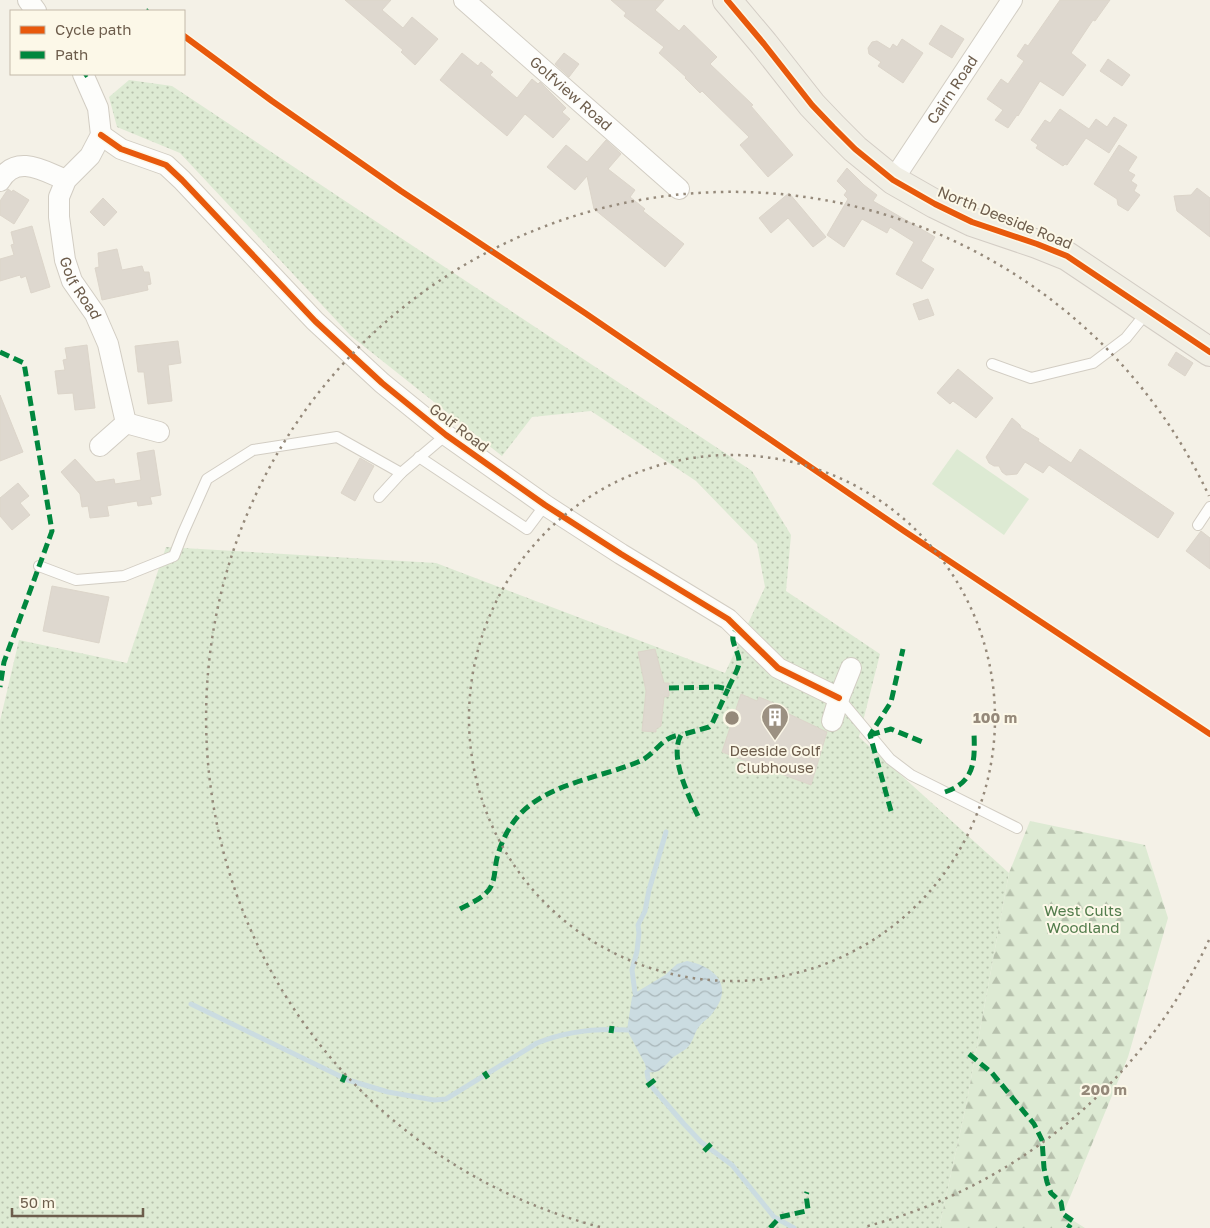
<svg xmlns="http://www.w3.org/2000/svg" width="1210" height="1228" font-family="'Golos Text',sans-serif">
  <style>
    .grass { fill: url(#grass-dots) }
    .forest { fill: url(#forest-firs) }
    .garden { fill: #ddead3 }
    .water { fill: url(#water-waves) }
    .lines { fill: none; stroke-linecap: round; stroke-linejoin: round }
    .stream { stroke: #cbdce1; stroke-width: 5 }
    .building { fill: #ded8cf; stroke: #dcd5ca }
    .service-casing { stroke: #d2cdc3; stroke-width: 12 }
    .minor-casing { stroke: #d2cdc3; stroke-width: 22 }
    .primary-casing { stroke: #d3cdc5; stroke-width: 30 }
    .service { stroke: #fdfdfb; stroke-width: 10 }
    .minor { stroke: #fdfdfb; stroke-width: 20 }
    .primary { stroke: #f0eee4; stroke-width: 28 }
    .quiet { stroke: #00873e; stroke-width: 5; stroke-dasharray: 10 5; stroke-linecap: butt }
    .cycleway-casing { stroke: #fcf8e8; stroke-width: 9 }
    .cycleway { stroke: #e8590c; stroke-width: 6 }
    .ring { fill: none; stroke: #95897a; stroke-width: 2.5; stroke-dasharray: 2.5 5 }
    .labels { text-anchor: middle; stroke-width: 4; stroke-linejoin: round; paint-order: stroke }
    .street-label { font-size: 15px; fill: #6d5d4c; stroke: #fcf8e8 }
    .poi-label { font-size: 15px; fill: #6d5d4c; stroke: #fcf8e8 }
    .park-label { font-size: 15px; fill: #527c4c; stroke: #fcf8e8 }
    .centre { fill: #95897a; stroke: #fcf8e8; stroke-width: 2.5 }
    .ring-label { font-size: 15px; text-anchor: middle; font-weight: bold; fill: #95897a; stroke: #fcf8e8; stroke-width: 4; stroke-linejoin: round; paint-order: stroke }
  </style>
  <defs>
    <pattern id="grass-dots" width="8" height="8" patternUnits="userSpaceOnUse" patternTransform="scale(1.25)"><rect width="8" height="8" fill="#ddead3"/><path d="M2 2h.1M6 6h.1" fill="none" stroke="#b7c1ad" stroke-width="1.8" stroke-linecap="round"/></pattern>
    <pattern id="forest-firs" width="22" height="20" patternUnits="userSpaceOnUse" patternTransform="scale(1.25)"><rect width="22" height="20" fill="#ddead3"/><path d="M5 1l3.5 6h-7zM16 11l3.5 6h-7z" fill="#b7c1ad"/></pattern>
    <pattern id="water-waves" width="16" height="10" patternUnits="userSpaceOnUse" patternTransform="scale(1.25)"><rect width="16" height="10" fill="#cbdce1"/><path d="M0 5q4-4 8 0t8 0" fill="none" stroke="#a9b6b9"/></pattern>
  </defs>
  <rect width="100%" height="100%" fill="#f4f1e7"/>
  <path class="grass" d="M 129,80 L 172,86 L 752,471 L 791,535 L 786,591 L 880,654 L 859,737 L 1009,873 L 966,1106 L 939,1228 L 0,1228 L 0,721 L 19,640 L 127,663 L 166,547 L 436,563 L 725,673 L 765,587 L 757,544 L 696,481 L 591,411 L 532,417 L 502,456 L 351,336 L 180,153 L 117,127 L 109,97 Z"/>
  <path class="forest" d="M 1030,821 L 1145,845 L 1168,918 L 1128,1057 L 1063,1214 L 1085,1228 L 939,1228 L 966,1106 L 1009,873 Z"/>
  <path class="garden" d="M 957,449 L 1029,499 L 1004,535 L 932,484 Z"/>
  <path class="water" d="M 687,961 C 714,966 734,985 714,1011 C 710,1018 703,1021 698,1028 C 694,1034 693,1042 687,1048 C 684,1051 679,1053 675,1056 C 663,1065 663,1074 647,1072 L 645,1064 L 627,1030 L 632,997 L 635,993 L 665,975 L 677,964 Z"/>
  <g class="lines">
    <g class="stream">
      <path d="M 635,993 L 632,970 L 637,951 L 639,933 L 638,925 L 645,911 L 649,890 L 666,832"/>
      <path d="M 191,1004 L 348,1080 L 388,1092 L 434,1100 L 446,1099 L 537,1043 C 567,1031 595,1028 627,1030"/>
      <path d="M 647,1072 L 648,1078 L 653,1088 L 684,1124 L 701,1142 L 732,1165 L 774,1217 L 794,1228"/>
    </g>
  </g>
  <g class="building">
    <path d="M 345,0 L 391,0 L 382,10 L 403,28 L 412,17 L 438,39 L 415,65 L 401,52 L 403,50 Z"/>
    <path d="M 611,0 L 664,0 L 655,10 L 679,31 L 684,25 L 717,57 L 710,64 L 753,105 L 751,106 L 793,155 L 768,177 L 740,145 L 749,137 L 702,91 L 700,93 L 685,78 L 686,77 L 659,53 L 664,47 L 624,16 L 626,13 Z"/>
    <path d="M 1060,0 L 1110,0 L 1095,21 L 1093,20 L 1071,53 L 1086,65 L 1063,96 L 1040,81 L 1018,116 L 1017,115 L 1008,128 L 995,120 L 1003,110 L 987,99 L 1001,79 L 1008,84 L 1024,61 L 1017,56 L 1025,44 L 1028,46 Z"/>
    <path d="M 941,25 L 964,39 L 952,58 L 929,44 Z"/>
    <path d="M 902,39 L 923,53 L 903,83 L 878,66 L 881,62 L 869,54 L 868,48 L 872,42 L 877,41 L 890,49 L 893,44 L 897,47 Z"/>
    <path d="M 462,53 L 478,66 L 481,62 L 493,72 L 490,75 L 517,98 L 532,79 L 538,84 L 540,82 L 566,108 L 562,112 L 570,119 L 553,138 L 525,114 L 507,136 L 440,80 Z"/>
    <path d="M 564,53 L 579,64 L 569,77 L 555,64 Z"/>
    <path d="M 1108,59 L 1130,75 L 1122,86 L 1100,71 Z"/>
    <path d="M 1060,109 L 1089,129 L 1096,119 L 1107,127 L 1114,117 L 1127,125 L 1109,153 L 1086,138 L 1067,165 L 1065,164 L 1063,166 L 1036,148 L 1038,145 L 1031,140 L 1045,120 L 1050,123 Z"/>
    <path d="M 606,140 L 621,154 L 608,169 L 635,190 L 630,197 L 645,209 L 643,211 L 684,244 L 665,267 L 594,209 L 587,176 L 575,190 L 547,167 L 566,145 L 587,162 Z"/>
    <path d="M 1119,145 L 1137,157 L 1128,171 L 1135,175 L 1131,181 L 1137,185 L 1134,191 L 1140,195 L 1128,211 L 1118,205 L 1117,199 L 1094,184 Z"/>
    <path d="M 847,168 L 864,185 L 877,195 L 873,201 L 935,237 L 921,261 L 934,269 L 922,289 L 896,274 L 914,242 L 890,227 L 887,233 L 862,219 L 844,247 L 827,235 L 848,199 L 844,195 L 847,191 L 837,181 Z"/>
    <path d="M 1197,188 L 1210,198 L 1210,237 L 1177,211 L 1174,196 L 1191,195 Z"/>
    <path d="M 8,189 L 12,192 L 13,190 L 29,200 L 14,224 L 0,215 L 0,201 Z"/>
    <path d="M 789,193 L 826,237 L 813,247 L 788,218 L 771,233 L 759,218 Z"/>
    <path d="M 103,198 L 117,212 L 104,226 L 90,212 Z"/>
    <path d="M 32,226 L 50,287 L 31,293 L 26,276 L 21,278 L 20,275 L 0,281 L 0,259 L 14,255 L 11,245 L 14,244 L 11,232 Z"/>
    <path d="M 117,249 L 122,270 L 142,266 L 144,272 L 149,272 L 151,284 L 147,285 L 148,290 L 102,300 L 95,268 L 99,267 L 98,253 Z"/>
    <path d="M 928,299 L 934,315 L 919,320 L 913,304 Z"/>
    <path d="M 178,341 L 181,363 L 168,365 L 172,401 L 148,404 L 144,372 L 138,372 L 135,346 Z"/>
    <path d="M 87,345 L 95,408 L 75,410 L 73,393 L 58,394 L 55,371 L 65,370 L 63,360 L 67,359 L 65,348 Z"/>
    <path d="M 1176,352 L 1193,363 L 1185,376 L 1168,365 Z"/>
    <path d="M 958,369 L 993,398 L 976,418 L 953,401 L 950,404 L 937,393 Z"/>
    <path d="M 0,395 L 23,452 L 0,461 Z"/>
    <path d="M 1012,418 L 1020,425 L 1021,428 L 1039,439 L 1038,441 L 1071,463 L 1080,449 L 1174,513 L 1158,538 L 1049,465 L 1043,473 L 1025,462 L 1017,474 L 1006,475 L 1002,472 L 999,466 L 994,466 L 989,463 L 986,457 Z"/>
    <path d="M 154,450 L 161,495 L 150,497 L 152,504 L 138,506 L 137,501 L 107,506 L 109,516 L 90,518 L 88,506 L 82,507 L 80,494 L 61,472 L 75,459 L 96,482 L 114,479 L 115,484 L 141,480 L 137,453 Z"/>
    <path d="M 360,458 L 374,466 L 355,501 L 341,493 Z"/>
    <path d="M 18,483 L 29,496 L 20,503 L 30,515 L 12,530 L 0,516 L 0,498 Z"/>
    <path d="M 1201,531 L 1210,538 L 1210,569 L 1186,551 Z"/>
    <path d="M 52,586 L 109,597 L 99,643 L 43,631 Z"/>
    <path d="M 655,649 L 664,683 L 669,683 L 669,696 L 664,697 L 661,726 L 656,729 L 656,732 L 642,731 L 646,691 L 638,652 Z"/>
    <path d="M 741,694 L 757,701 L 759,697 L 788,709 L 787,713 L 827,732 L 811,785 L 722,752 Z"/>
  </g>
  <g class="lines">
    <g class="service-casing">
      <g id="service">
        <path d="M 992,364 L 1031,378 L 1093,363 L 1126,338 L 1147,312"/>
        <path d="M 419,457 L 527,529 L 545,505"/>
        <path d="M 379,497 L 401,473 L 446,435"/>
        <path d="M 1198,525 L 1210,507"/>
        <path d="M 39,566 L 76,580 L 124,576 L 174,556 L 183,533 L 207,479 L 253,450 L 337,437 L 401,473"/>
        <path d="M 839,698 L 890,759 L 911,775 L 1017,828"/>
      </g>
    </g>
    <g class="minor-casing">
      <g id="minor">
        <path d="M 28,0 L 36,11"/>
        <path id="s1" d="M 464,0 L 679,189"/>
        <path id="s2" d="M 83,74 L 98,108 L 101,135 L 90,156 L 66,180 L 59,197 L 59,217 L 65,260 L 72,281 L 95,314 L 108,344 L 126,423"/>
        <path d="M 101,135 L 121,149 L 166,165 L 182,180 L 315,321 L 382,383 L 446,435 L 545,505 L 621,554 L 728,619 L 778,668 L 839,698"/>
        <path id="s3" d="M 893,180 L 1012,0"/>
        <path d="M 0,181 C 16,153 44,171 66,180"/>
        <path d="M 100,446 L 126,423 L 159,432"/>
        <path d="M 832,721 L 839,698 L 851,668"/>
      </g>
    </g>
    <g class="primary-casing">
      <path id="primary" d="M 727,0 L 764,44 L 812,105 L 833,127 L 855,149 L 893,180 L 935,204 L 972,222 L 1037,244 L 1067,256 L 1210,352"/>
    </g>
    <use href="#service" class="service"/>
    <use href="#minor" class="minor"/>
    <use href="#primary" class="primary"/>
    <g class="quiet">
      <path d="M 148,11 L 149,10"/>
      <path d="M 84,76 L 87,74"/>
      <path d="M 0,352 L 24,363 L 52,531 L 4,662 L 0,687"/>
      <path d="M 669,688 L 718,687 L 728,689 C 731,681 738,671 739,663 C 740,650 726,639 737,629"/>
      <path d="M 870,735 L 891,729 L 925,743"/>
      <path d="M 945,792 C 975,782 975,761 974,733"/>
      <path d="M 891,811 L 870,735 L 891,702 L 903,649"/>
      <path d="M 698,816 C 688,795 669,756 681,735 L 709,727 L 712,724 L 728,689"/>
      <path d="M 460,909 C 469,904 479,900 486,893 C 496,884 494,870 497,858 C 501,842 509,826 520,814 C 550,783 599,778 638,762 C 656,755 661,736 681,735"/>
      <path d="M 611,1033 L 612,1026"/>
      <path d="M 969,1054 L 992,1073 L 1034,1124 L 1042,1140 L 1044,1168 L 1047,1182 L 1051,1193 L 1061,1202 L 1063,1214 L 1073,1221 L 1068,1228"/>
      <path d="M 484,1072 L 488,1078"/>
      <path d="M 342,1082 L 345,1075"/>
      <path d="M 647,1086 L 656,1079"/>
      <path d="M 704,1151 L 713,1142"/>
      <path d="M 770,1228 L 780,1217 L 806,1211 L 808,1209 L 806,1195 L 807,1192"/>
    </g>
    <g class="cycleway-casing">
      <g id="cycleway">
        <path d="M 727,0 L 764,44 L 812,105 L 833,127 L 855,149 L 893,180 L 935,204 L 972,222 L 1037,244 L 1067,256 L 1210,352"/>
        <path d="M 184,36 L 272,101 L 401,191 L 585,313 L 904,531 L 1210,734"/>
        <path d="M 101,135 L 121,149 L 166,165 L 182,180 L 315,321 L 382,383 L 446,435 L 545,505 L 621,554 L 728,619 L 778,668 L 839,698"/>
      </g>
    </g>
    <use href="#cycleway" class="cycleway"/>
  </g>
  <g class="ring">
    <circle cx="732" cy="718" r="263"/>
    <path d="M1209 940A526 526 0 0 1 864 1227M600 1227A526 526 0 1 1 1209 496"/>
  </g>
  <defs>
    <g id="building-pin" transform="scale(1.4375)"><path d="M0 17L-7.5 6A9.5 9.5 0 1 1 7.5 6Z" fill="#9c9182" stroke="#fcf8e8"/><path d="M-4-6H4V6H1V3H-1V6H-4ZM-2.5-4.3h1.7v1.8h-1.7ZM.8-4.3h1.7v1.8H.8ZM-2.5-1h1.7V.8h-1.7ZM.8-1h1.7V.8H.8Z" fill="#fff"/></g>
  </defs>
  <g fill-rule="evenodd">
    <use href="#building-pin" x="775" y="717"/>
  </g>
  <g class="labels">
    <g class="street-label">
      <text dy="5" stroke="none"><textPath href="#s3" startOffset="108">Cairn Road</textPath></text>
      <text dy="5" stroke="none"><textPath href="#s1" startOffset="142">Golfview Road</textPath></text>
      <text transform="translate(1005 218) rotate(22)" y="5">North Deeside Road</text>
      <text dy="5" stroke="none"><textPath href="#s2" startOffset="236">Golf Road</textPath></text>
      <text transform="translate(459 428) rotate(37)" y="5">Golf Road</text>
    </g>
    <g class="poi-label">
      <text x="775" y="756">Deeside Golf<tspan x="775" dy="17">Clubhouse</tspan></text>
    </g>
    <g class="park-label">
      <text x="1083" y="916">West Cults<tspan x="1083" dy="17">Woodland</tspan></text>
    </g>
  </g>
  <circle cx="732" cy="718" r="8" class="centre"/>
  <g class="ring-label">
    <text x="995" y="723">100 m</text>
    <text x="1104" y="1095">200 m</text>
  </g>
  <rect x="10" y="10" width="175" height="65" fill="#fcf8e8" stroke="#c3baaa"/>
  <rect x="20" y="26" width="25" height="8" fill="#e8590c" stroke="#c3baaa"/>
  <text x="55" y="35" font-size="15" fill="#6d5d4c">Cycle path</text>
  <rect x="20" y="51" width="25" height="8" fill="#00873e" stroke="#c3baaa"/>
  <text x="55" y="60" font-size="15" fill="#6d5d4c">Path</text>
  <path d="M12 1208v8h131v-8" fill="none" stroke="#6d5d4c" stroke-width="2.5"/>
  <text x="20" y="1208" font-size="15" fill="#6d5d4c" stroke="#fcf8e8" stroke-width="4" paint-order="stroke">50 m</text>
</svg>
